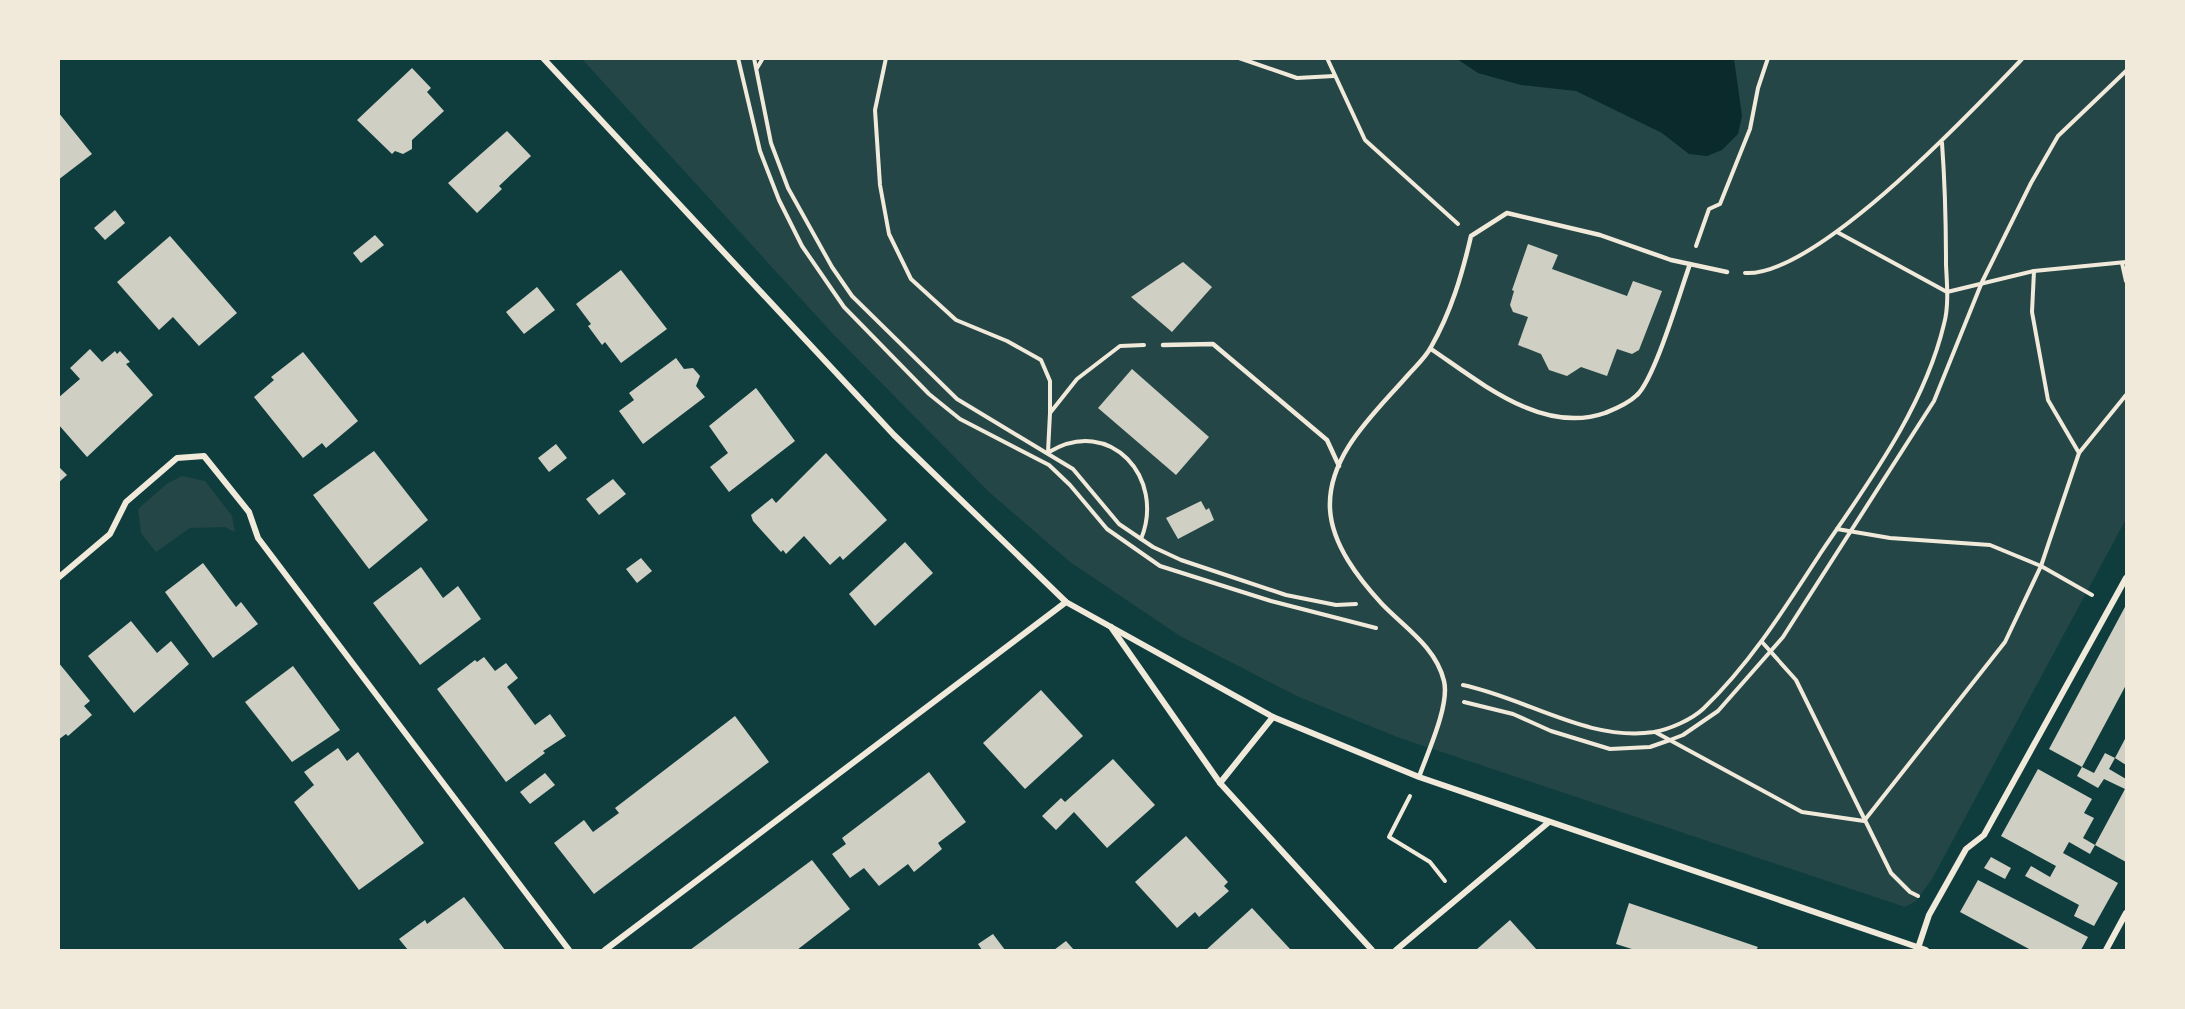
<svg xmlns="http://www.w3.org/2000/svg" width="2185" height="1009" font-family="'PT Sans',sans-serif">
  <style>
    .green { fill: #244646 }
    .water { fill: #0a2a2b }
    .building { fill: #cfcfc3 }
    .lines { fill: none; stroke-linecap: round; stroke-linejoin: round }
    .path { stroke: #f1e9da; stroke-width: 4 }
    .service { stroke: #f1e9da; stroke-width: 4.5 }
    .minor { stroke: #f1e9da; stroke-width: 6 }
  </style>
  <rect width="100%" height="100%" fill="#0f3d3e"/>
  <g class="green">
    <path d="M 582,59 L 2126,59 L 2126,519 L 1932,879 L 1916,901 L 1905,907 L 1397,737 L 1299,697 L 1180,636 L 1070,562 L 989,492 L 834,335 Z"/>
    <path d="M 182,476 L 205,481 L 232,516 L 235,532 L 225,527 L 190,528 L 156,552 L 141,533 L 138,509 L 168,483 Z"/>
  </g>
  <path class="water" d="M 1457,59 L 1734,59 L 1742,116 L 1738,134 L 1722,150 L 1707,156 L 1689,154 L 1662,133 L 1576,91 L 1521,85 L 1478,73 Z"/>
  <g class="building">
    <path d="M 412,68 L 431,88 L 427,92 L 444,111 L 412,140 L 412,149 L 403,154 L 395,151 L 392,154 L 357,120 Z"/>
    <path d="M 58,112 L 92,154 L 58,180 Z"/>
    <path d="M 507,131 L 531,156 L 499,186 L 502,189 L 477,213 L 448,183 Z"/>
    <path d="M 115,210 L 125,223 L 105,240 L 94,228 Z"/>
    <path d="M 375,235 L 384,245 L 361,263 L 353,253 Z"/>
    <path d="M 170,236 L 237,313 L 199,346 L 173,317 L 159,330 L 117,282 Z"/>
    <path d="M 1528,244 L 1558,255 L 1552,269 L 1627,296 L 1633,281 L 1662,291 L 1639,350 L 1632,354 L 1617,349 L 1607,376 L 1581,367 L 1567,376 L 1549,370 L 1541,354 L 1518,345 L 1528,317 L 1513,312 L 1510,305 L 1514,291 L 1512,290 Z"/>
    <path d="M 1183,262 L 1212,287 L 1172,332 L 1131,297 Z"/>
    <path d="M 621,270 L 667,329 L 621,363 L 605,342 L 602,345 L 588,326 L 591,324 L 576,304 Z"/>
    <path d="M 537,287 L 555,310 L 524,334 L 506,312 Z"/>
    <path d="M 90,349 L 102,362 L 115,351 L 117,354 L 120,351 L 130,362 L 126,364 L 153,395 L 87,457 L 58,424 L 58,398 L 80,379 L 70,368 Z"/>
    <path d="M 303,352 L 358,421 L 326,448 L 322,443 L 303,458 L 254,397 L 274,380 L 271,377 Z"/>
    <path d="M 676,358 L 684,369 L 693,368 L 700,376 L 696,386 L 705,397 L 643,444 L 619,411 L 634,400 L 629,393 Z"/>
    <path d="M 1132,369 L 1209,437 L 1176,475 L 1098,408 Z"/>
    <path d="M 756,388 L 795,441 L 729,492 L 710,467 L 728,453 L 709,426 Z"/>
    <path d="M 556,444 L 567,458 L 549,472 L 538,458 Z"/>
    <path d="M 374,451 L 428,520 L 369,569 L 313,495 Z"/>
    <path d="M 826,453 L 887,520 L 843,560 L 840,556 L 830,565 L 804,536 L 786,554 L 783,550 L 781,552 L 753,521 L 751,515 L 772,498 L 776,503 Z"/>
    <path d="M 58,466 L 67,475 L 58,483 Z"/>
    <path d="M 613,479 L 626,494 L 599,515 L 586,499 Z"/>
    <path d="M 1201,501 L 1206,510 L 1209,508 L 1214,520 L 1178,539 L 1166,518 Z"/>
    <path d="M 905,542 L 933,573 L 875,626 L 849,594 Z"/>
    <path d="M 641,558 L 652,571 L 637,583 L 626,569 Z"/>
    <path d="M 203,563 L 236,607 L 241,602 L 258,624 L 213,658 L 165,592 Z"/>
    <path d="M 421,567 L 443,598 L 458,586 L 481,619 L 420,665 L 373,603 Z"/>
    <path d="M 2126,605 L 2126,685 L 2082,767 L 2049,749 Z"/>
    <path d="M 131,621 L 157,653 L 171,641 L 189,664 L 134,713 L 88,656 Z"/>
    <path d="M 484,657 L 495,671 L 506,663 L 518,678 L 507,687 L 535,725 L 550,714 L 566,736 L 543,751 L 545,753 L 506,782 L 437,689 L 475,660 L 477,662 Z"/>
    <path d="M 58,662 L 90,701 L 84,706 L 92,715 L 68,736 L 66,734 L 58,740 Z"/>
    <path d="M 293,666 L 340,730 L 292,762 L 245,702 Z"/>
    <path d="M 1041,690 L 1083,736 L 1025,789 L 983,743 Z"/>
    <path d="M 735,716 L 769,762 L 594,894 L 554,843 L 584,820 L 593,832 L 619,813 L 615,808 Z"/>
    <path d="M 2126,737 L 2126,765 L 2115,758 Z"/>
    <path d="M 338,748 L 347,761 L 358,752 L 424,843 L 359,890 L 294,802 L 314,785 L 304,772 Z"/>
    <path d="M 2105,753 L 2115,758 L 2109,769 L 2126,779 L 2126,862 L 2095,845 L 2125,789 L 2104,779 L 2098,788 L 2077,776 L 2082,767 L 2094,773 Z"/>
    <path d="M 1113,759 L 1155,805 L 1107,848 L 1074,812 L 1056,830 L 1042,816 L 1061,798 L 1065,802 Z"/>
    <path d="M 2038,769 L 2092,799 L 2084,813 L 2094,818 L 2083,838 L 2095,845 L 2090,854 L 2069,842 L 2063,853 L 2118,883 L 2094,926 L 2074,916 L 2079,905 L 2025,876 L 2031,866 L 2050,877 L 2056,866 L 2001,836 Z"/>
    <path d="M 929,772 L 966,822 L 938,843 L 942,849 L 914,872 L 908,864 L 879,886 L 864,868 L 850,878 L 832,854 L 846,844 L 842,838 Z"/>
    <path d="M 545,773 L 555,785 L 530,804 L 520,792 Z"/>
    <path d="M 1186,836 L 1228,882 L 1224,886 L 1229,891 L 1199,917 L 1195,912 L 1177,928 L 1135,882 Z"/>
    <path d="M 1991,857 L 2011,868 L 2005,879 L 1984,868 Z"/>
    <path d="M 812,860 L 850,909 L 797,950 L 690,950 Z"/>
    <path d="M 1978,880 L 2088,937 L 2081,950 L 2031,950 L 1960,912 Z"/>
    <path d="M 464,897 L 505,950 L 408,950 L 399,939 L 425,920 L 427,924 Z"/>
    <path d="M 1629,903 L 1758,947 L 1756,950 L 1635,950 L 1616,944 Z"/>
    <path d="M 1252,908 L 1291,950 L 1206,950 Z"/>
    <path d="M 1510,920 L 1537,950 L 1476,950 Z"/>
    <path d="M 993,934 L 1005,950 L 982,950 L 978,944 Z"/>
    <path d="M 1066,941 L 1074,950 L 1054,950 Z"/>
  </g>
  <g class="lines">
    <g class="path">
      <path d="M 738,58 L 760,151 L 779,200 L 802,246 L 844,307 L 929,394 L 960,419 L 1049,465 L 1070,485 L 1107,529 L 1160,566 L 1271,601 L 1376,628"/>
      <path d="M 754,58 L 771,143 L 788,188 L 832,267 L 852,296 L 957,399 L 1073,469 L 1119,524 L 1153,547 L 1181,560 L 1286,595 L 1336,605 L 1356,604"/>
      <path d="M 886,58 L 875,110 L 880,185 L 889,234 L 911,279 L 956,320 L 1007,341 L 1041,360 L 1050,381 L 1050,413"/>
      <path d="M 1239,58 L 1297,78 L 1334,76"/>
      <path d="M 1327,58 L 1365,140 L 1458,224"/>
      <path d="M 757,68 L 763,58"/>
      <path d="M 1837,232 L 1947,292 L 2034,271 L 2126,262"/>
      <path d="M 1696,246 L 1709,209 L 1720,204 L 1750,129 L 1758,88 L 1768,58"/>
      <path d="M 2122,263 L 2126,281"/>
      <path d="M 1745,273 C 1817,277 1972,111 2023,58"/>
      <path d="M 1048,452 L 1050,413 L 1077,379 L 1120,346 L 1144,345"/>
      <path d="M 1049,452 C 1110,415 1166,478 1141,539"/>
      <path d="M 2079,453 L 2126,395"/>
      <path d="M 1837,529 L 1890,538 L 1990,545 L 2041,566 L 2092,595"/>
      <path d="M 1762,642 L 1796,680 L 1891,873 L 1910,892 L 1918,896"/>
      <path d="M 1463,685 C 1526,698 1588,742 1654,732 C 1670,729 1691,720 1703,709 C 1750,664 1785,608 1820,554 C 1868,483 1924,408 1944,324 C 1949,306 1947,284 1946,265 C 1946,224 1945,184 1942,143"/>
      <path d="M 1464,702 L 1513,714 L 1551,731 L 1610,749 L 1650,747 L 1670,740 L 1683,735 L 1718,711 L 1783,637 L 1934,401 L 1982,282 L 2031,183 L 2058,136 L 2126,71"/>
      <path d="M 1655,732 L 1802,812 L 1864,821 L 2005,642 L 2041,566 L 2079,453 L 2048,400 L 2032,312 L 2034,271"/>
      <path d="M 1410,796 L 1389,837 L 1430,862 L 1445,881"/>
    </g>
    <g class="service">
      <path d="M 1163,345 L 1213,344 L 1327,440 L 1339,466"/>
      <path d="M 1431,349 C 1480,382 1542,435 1605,413 C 1615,409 1628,404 1637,395 C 1655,378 1680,292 1690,264"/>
      <path d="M 1419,777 C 1427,754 1450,705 1444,681 C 1436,647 1404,627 1382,604 C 1359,579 1332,545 1330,509 C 1327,455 1376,412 1408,375 C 1416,366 1426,357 1431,347 C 1451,312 1462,275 1471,236 L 1507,213 L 1600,235 L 1671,260 L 1727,272"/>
    </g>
    <g class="minor">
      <path d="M 543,58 L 894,435 L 1066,602 L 1273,717 L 1419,777 L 1926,950"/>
      <path d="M 58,578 L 110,534 L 126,502 L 177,458 L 204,456 L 249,512 L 258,538 L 569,950"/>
      <path d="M 1111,627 L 1220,783 L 1372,950"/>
      <path d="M 1220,783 L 1273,717"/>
      <path d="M 1918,948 L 1929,915 L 1966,849 L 1984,835 L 2126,578"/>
      <path d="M 605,950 L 1066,602"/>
      <path d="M 1396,950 L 1549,822"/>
      <path d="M 2106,950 L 2126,913"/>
    </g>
  </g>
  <rect width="2185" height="1009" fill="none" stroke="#f1e9da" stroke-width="120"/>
</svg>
